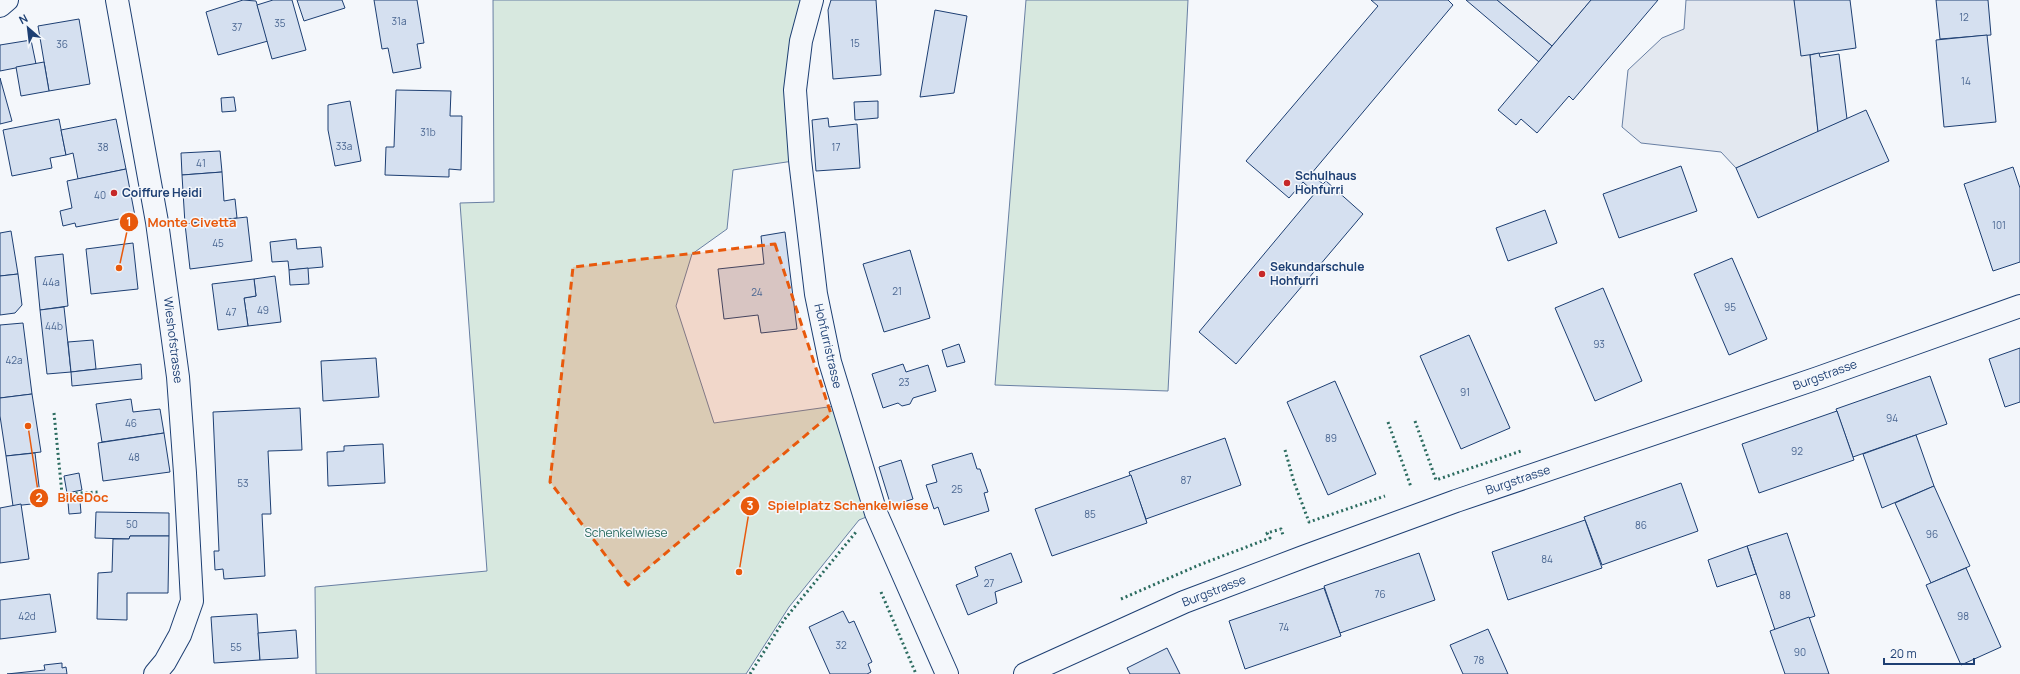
<svg xmlns="http://www.w3.org/2000/svg" width="2020" height="674" font-family="Manrope,sans-serif">
  <style>
    .green { fill: #d7e8df; stroke: #687fa3 }
    .parking { fill: #e3e8f0; stroke: #687fa3 }
    .building { fill: #d5e0f0; stroke: #1d3f73 }
    .lines { fill: none; stroke-linecap: round; stroke-linejoin: round }
    .minor-casing { stroke: #1d3f73; stroke-width: 24 }
    .minor { stroke: #f4f7fb; stroke-width: 22 }
    .hedge { stroke: #2c6c60; stroke-width: 3; stroke-dasharray: 2 3; stroke-linecap: butt }
    .marked { fill: #e8590c; fill-opacity: 0.2; stroke: #e8590c; stroke-width: 3; stroke-dasharray: 8 5; stroke-linejoin: round }
    .poi-dot { fill: #c62828; stroke: #f4f7fb; stroke-width: 1.5 }
    .labels { text-anchor: middle; stroke-width: 3; stroke-linejoin: round; paint-order: stroke }
    .number-label { font-size: 10px; fill: #4b6792 }
    .poi-label { font-size: 12px; font-weight: bold; fill: #1d3f73; stroke: #f4f7fb; text-anchor: start }
    .street-label { font-size: 12px; fill: #1d3f73; stroke: #f4f7fb }
    .park-label { font-size: 12px; fill: #2c6c60; stroke: #f4f7fb }
    .leader { fill: none; stroke: #e8590c; stroke-width: 1.5 }
    .callout-dot { fill: #e8590c; stroke: #f4f7fb; stroke-width: 1.5 }
    .mark-label { font-size: 12px; text-anchor: middle; font-weight: bold; fill: #fff }
    .callout-label { font-size: 13px; text-anchor: middle; font-weight: bold; fill: #e8590c; stroke: #f4f7fb; stroke-width: 3; stroke-linejoin: round; paint-order: stroke }
  </style>
  <rect width="100%" height="100%" fill="#f4f7fb"/>
  <g class="green">
    <path d="M 493,0 L 812,0 L 800,160 L 733,170 L 727,229 L 692,254 L 676,306 L 714,423 L 842,405 L 876,513 L 859,520 L 789,607 L 746,674 L 316,674 L 315,587 L 487,571 L 460,203 L 494,202 Z"/>
    <path d="M 1026,0 L 1188,0 L 1168,391 L 995,385 Z"/>
  </g>
  <g class="parking">
    <path d="M 1497,0 L 1591,0 L 1552,46 Z"/>
    <path d="M 1686,0 L 1794,0 L 1810,55 L 1818,132 L 1736,168 L 1721,152 L 1641,143 L 1622,127 L 1628,70 L 1662,38 L 1684,29 Z"/>
  </g>
  <g class="building">
    <path d="M 243,0 L 256,1 L 268,41 L 218,55 L 206,12 Z"/>
    <path d="M 273,0 L 292,0 L 306,50 L 272,59 L 257,5 Z"/>
    <path d="M 297,0 L 342,0 L 345,8 L 304,21 Z"/>
    <path d="M 374,0 L 417,0 L 424,43 L 417,44 L 421,68 L 393,73 L 388,48 L 382,49 Z"/>
    <path d="M 831,0 L 876,0 L 881,75 L 833,79 L 828,10 Z"/>
    <path d="M 1371,0 L 1448,0 L 1453,5 L 1311,174 L 1323,184 L 1326,181 L 1363,214 L 1236,364 L 1199,332 L 1315,193 L 1303,182 L 1289,198 L 1246,161 L 1378,6 Z"/>
    <path d="M 1466,0 L 1497,0 L 1552,46 L 1539,62 Z"/>
    <path d="M 1591,0 L 1658,0 L 1573,100 L 1569,96 L 1537,133 L 1521,119 L 1516,125 L 1498,110 Z"/>
    <path d="M 1794,0 L 1850,0 L 1856,48 L 1801,56 Z"/>
    <path d="M 1936,0 L 1988,0 L 1991,35 L 1940,39 Z"/>
    <path d="M 935,10 L 967,16 L 954,93 L 920,97 Z"/>
    <path d="M 79,19 L 90,84 L 49,91 L 38,26 Z"/>
    <path d="M 1987,35 L 1996,122 L 1944,127 L 1936,40 Z"/>
    <path d="M 31,40 L 36,64 L 0,71 L 0,45 Z"/>
    <path d="M 1819,53 L 1820,57 L 1839,54 L 1847,119 L 1818,132 L 1810,55 Z"/>
    <path d="M 44,62 L 49,91 L 21,96 L 16,67 Z"/>
    <path d="M 0,78 L 12,121 L 0,124 Z"/>
    <path d="M 396,90 L 451,91 L 450,116 L 462,116 L 461,170 L 449,169 L 449,177 L 385,175 L 386,147 L 394,147 Z"/>
    <path d="M 234,97 L 236,111 L 222,112 L 221,98 Z"/>
    <path d="M 350,101 L 361,161 L 335,166 L 328,130 L 328,105 Z"/>
    <path d="M 878,101 L 878,118 L 855,120 L 854,102 Z"/>
    <path d="M 1866,110 L 1889,161 L 1758,218 L 1736,168 Z"/>
    <path d="M 828,118 L 829,127 L 857,124 L 860,168 L 816,171 L 812,120 Z"/>
    <path d="M 59,119 L 66,155 L 50,158 L 52,168 L 12,176 L 3,130 Z"/>
    <path d="M 116,119 L 126,169 L 78,179 L 73,153 L 66,155 L 61,130 Z"/>
    <path d="M 220,151 L 222,172 L 182,175 L 181,153 Z"/>
    <path d="M 1681,166 L 1697,211 L 1619,238 L 1603,194 Z"/>
    <path d="M 2013,167 L 2020,188 L 2020,262 L 1993,271 L 1964,184 Z"/>
    <path d="M 126,169 L 135,216 L 76,227 L 75,223 L 63,226 L 60,211 L 72,208 L 67,181 Z"/>
    <path d="M 222,172 L 224,201 L 235,199 L 237,218 L 185,224 L 182,175 Z"/>
    <path d="M 1545,210 L 1557,243 L 1508,261 L 1496,228 Z"/>
    <path d="M 247,217 L 252,261 L 190,269 L 185,224 Z"/>
    <path d="M 11,231 L 18,274 L 0,276 L 0,233 Z"/>
    <path d="M 785,232 L 797,329 L 761,333 L 758,315 L 724,319 L 718,269 L 764,264 L 761,236 Z"/>
    <path d="M 296,239 L 297,249 L 321,247 L 323,267 L 289,270 L 288,261 L 272,262 L 270,242 Z"/>
    <path d="M 133,243 L 138,289 L 91,294 L 86,249 Z"/>
    <path d="M 910,250 L 930,318 L 884,332 L 863,264 Z"/>
    <path d="M 63,254 L 68,306 L 40,310 L 35,257 Z"/>
    <path d="M 1732,258 L 1767,339 L 1729,355 L 1694,274 Z"/>
    <path d="M 308,268 L 309,284 L 290,285 L 289,270 Z"/>
    <path d="M 18,274 L 22,305 L 15,313 L 0,315 L 0,276 Z"/>
    <path d="M 275,276 L 281,322 L 248,326 L 244,298 L 256,296 L 254,279 Z"/>
    <path d="M 254,279 L 256,296 L 244,298 L 248,326 L 218,330 L 212,284 Z"/>
    <path d="M 1603,288 L 1642,381 L 1595,401 L 1555,308 Z"/>
    <path d="M 64,307 L 71,372 L 47,374 L 40,310 Z"/>
    <path d="M 23,323 L 32,394 L 0,398 L 0,325 Z"/>
    <path d="M 1469,335 L 1510,428 L 1461,449 L 1420,356 Z"/>
    <path d="M 93,340 L 96,369 L 71,372 L 68,342 Z"/>
    <path d="M 959,344 L 965,362 L 947,367 L 942,350 Z"/>
    <path d="M 2020,348 L 2020,402 L 2005,407 L 1989,359 Z"/>
    <path d="M 376,358 L 379,397 L 323,401 L 321,361 Z"/>
    <path d="M 141,364 L 142,379 L 72,386 L 71,372 Z"/>
    <path d="M 903,364 L 906,372 L 928,365 L 936,391 L 913,398 L 910,404 L 902,406 L 898,403 L 883,408 L 872,374 Z"/>
    <path d="M 1930,376 L 1947,424 L 1853,457 L 1836,409 Z"/>
    <path d="M 1335,381 L 1376,474 L 1328,495 L 1287,402 Z"/>
    <path d="M 32,394 L 41,452 L 6,456 L 0,416 L 0,398 Z"/>
    <path d="M 131,399 L 133,412 L 160,409 L 164,433 L 102,442 L 96,404 Z"/>
    <path d="M 300,408 L 302,450 L 268,451 L 271,514 L 262,514 L 265,576 L 224,579 L 223,569 L 215,570 L 214,551 L 219,551 L 213,412 Z"/>
    <path d="M 1837,411 L 1854,460 L 1759,493 L 1742,444 Z"/>
    <path d="M 164,433 L 170,472 L 103,481 L 98,443 Z"/>
    <path d="M 1916,435 L 1934,486 L 1882,508 L 1863,454 Z"/>
    <path d="M 1225,438 L 1241,485 L 1146,519 L 1129,472 Z"/>
    <path d="M 383,444 L 385,483 L 328,486 L 327,452 L 344,451 L 344,446 Z"/>
    <path d="M 35,453 L 41,503 L 13,506 L 6,456 Z"/>
    <path d="M 972,453 L 977,469 L 980,469 L 988,492 L 984,493 L 989,511 L 944,525 L 938,507 L 934,509 L 926,485 L 937,482 L 932,465 Z"/>
    <path d="M 901,460 L 913,499 L 891,506 L 879,467 Z"/>
    <path d="M 79,473 L 82,490 L 67,493 L 64,476 Z"/>
    <path d="M 1131,475 L 1147,523 L 1052,556 L 1035,509 Z"/>
    <path d="M 1681,483 L 1698,531 L 1602,565 L 1584,517 Z"/>
    <path d="M 1934,486 L 1970,566 L 1931,583 L 1895,503 Z"/>
    <path d="M 80,501 L 81,513 L 69,514 L 68,502 Z"/>
    <path d="M 21,504 L 29,559 L 0,563 L 0,508 Z"/>
    <path d="M 96,512 L 169,513 L 169,536 L 130,536 L 129,539 L 95,538 Z"/>
    <path d="M 1585,520 L 1602,568 L 1508,600 L 1492,552 Z"/>
    <path d="M 1787,533 L 1815,616 L 1775,630 L 1747,546 Z"/>
    <path d="M 130,536 L 169,536 L 168,593 L 127,593 L 127,620 L 97,619 L 98,573 L 112,572 L 113,539 L 129,539 Z"/>
    <path d="M 1747,546 L 1756,574 L 1717,587 L 1708,560 Z"/>
    <path d="M 1011,553 L 1022,582 L 995,592 L 997,603 L 968,615 L 956,585 L 978,576 L 975,567 Z"/>
    <path d="M 1419,553 L 1435,600 L 1340,633 L 1324,586 Z"/>
    <path d="M 1966,568 L 2001,647 L 1961,665 L 1926,585 Z"/>
    <path d="M 1324,588 L 1341,636 L 1245,669 L 1229,621 Z"/>
    <path d="M 50,594 L 56,632 L 0,639 L 0,600 Z"/>
    <path d="M 843,611 L 849,623 L 854,621 L 872,662 L 868,664 L 871,672 L 867,674 L 830,674 L 809,627 Z"/>
    <path d="M 257,614 L 260,660 L 214,663 L 211,617 Z"/>
    <path d="M 1809,617 L 1829,674 L 1785,674 L 1770,631 Z"/>
    <path d="M 1488,629 L 1508,674 L 1463,674 L 1450,645 Z"/>
    <path d="M 296,630 L 298,658 L 260,660 L 258,633 Z"/>
    <path d="M 1167,648 L 1180,674 L 1130,674 L 1127,668 Z"/>
    <path d="M 62,663 L 62,668 L 66,667 L 67,674 L 7,674 L 45,670 L 44,665 Z"/>
  </g>
  <g class="lines">
    <g class="minor-casing">
      <g id="minor">
        <path d="M 117,0 L 157,222 L 178,377 L 185,473 L 192,601 L 180,635 L 165,662 L 155,674"/>
        <path d="M 812,0 L 801,41 L 795,90 L 800,160 L 816,294 L 830,362 L 876,513 L 947,674"/>
        <path d="M 0,6 L 7,0"/>
        <path d="M 1025,674 L 1184,602 L 1303,557 L 1456,501 L 1818,378 L 2020,306"/>
      </g>
    </g>
    <use href="#minor" class="minor"/>
    <g class="hedge">
      <path d="M 54,413 L 62,494 L 98,492"/>
      <path d="M 1415,421 L 1436,480 L 1521,451"/>
      <path d="M 1388,422 L 1411,487"/>
      <path d="M 1285,450 L 1294,482 L 1309,522 L 1385,496"/>
      <path d="M 881,592 L 916,674"/>
      <path d="M 1121,599 L 1199,565 L 1270,538 L 1267,533 L 1281,529 L 1283,535"/>
      <path d="M 750,674 L 784,620 L 856,532"/>
    </g>
  </g>
  <path class="marked" d="M 775,244 L 831,414 L 628,585 L 550,482 L 573,267 Z"/>
  <g class="poi-dot">
    <circle cx="1287" cy="183" r="4"/>
    <circle cx="114" cy="193" r="4"/>
    <circle cx="1262" cy="274" r="4"/>
  </g>
  <g class="labels">
    <g class="number-label">
      <text x="1964" y="21">12</text>
      <text x="399" y="25">31a</text>
      <text x="280" y="27">35</text>
      <text x="237" y="31">37</text>
      <text x="855" y="47">15</text>
      <text x="62" y="48">36</text>
      <text x="1966" y="85">14</text>
      <text x="428" y="136">31b</text>
      <text x="344" y="150">33a</text>
      <text x="103" y="151">38</text>
      <text x="836" y="151">17</text>
      <text x="201" y="167">41</text>
      <text x="100" y="199">40</text>
      <text x="1999" y="229">101</text>
      <text x="218" y="247">45</text>
      <text x="51" y="286">44a</text>
      <text x="897" y="295">21</text>
      <text x="757" y="296">24</text>
      <text x="1730" y="311">95</text>
      <text x="263" y="314">49</text>
      <text x="231" y="316">47</text>
      <text x="54" y="330">44b</text>
      <text x="1599" y="348">93</text>
      <text x="14" y="364">42a</text>
      <text x="904" y="386">23</text>
      <text x="1465" y="396">91</text>
      <text x="1892" y="422">94</text>
      <text x="131" y="427">46</text>
      <text x="1331" y="442">89</text>
      <text x="1797" y="455">92</text>
      <text x="134" y="461">48</text>
      <text x="1186" y="484">87</text>
      <text x="243" y="487">53</text>
      <text x="957" y="493">25</text>
      <text x="1090" y="518">85</text>
      <text x="132" y="528">50</text>
      <text x="1641" y="529">86</text>
      <text x="1932" y="538">96</text>
      <text x="1547" y="563">84</text>
      <text x="989" y="587">27</text>
      <text x="1380" y="598">76</text>
      <text x="1785" y="599">88</text>
      <text x="27" y="620">42d</text>
      <text x="1963" y="620">98</text>
      <text x="1284" y="631">74</text>
      <text x="841" y="649">32</text>
      <text x="236" y="651">55</text>
      <text x="1800" y="656">90</text>
      <text x="1479" y="664">78</text>
    </g>
    <g class="poi-label">
      <text x="1295" y="180">Schulhaus<tspan x="1295" dy="14">Hohfurri</tspan></text>
      <text x="122" y="197">Coiffure Heidi</text>
      <text x="1270" y="271">Sekundarschule<tspan x="1270" dy="14">Hohfurri</tspan></text>
    </g>
    <g class="street-label">
      <text transform="translate(173 340) rotate(83)" y="4">Wieshofstrasse</text>
      <text transform="translate(828 346) rotate(77)" y="4">Hohfurristrasse</text>
      <text transform="translate(1825 375) rotate(-20)" y="4">Burgstrasse</text>
      <text transform="translate(1518 480) rotate(-19)" y="4">Burgstrasse</text>
      <text transform="translate(1214 591) rotate(-21)" y="4">Burgstrasse</text>
    </g>
    <g class="park-label">
      <text x="626" y="537">Schenkelwiese</text>
    </g>
  </g>
  <path class="leader" d="M119 268L129 222M28 426L39 498M739 572L750 506"/>
  <g class="callout-dot">
    <circle cx="119" cy="268" r="4"/>
    <circle cx="28" cy="426" r="4"/>
    <circle cx="739" cy="572" r="4"/>
    <circle cx="129" cy="222" r="10"/>
    <circle cx="39" cy="498" r="10"/>
    <circle cx="750" cy="506" r="10"/>
  </g>
  <g class="mark-label">
    <text x="129" y="226">1</text>
    <text x="39" y="502">2</text>
    <text x="750" y="510">3</text>
  </g>
  <g class="callout-label">
    <text x="192" y="227">Monte Civetta</text>
    <text x="83" y="502">BikeDoc</text>
    <text x="848" y="510">Spielplatz Schenkelwiese</text>
  </g>
  <g transform="translate(28 28) rotate(332)" stroke="#f4f7fb" stroke-width="3" paint-order="stroke">
  <path d="M0-3L7 15L0 10L-7 15Z" fill="#1d3f73"/>
  <text y="-6" font-size="11" font-weight="bold" text-anchor="middle" fill="#1d3f73">N</text>
  </g>
  <path d="M1884 658v6h90v-6" fill="none" stroke="#1d3f73" stroke-width="2"/>
  <text x="1890" y="658" font-size="12" fill="#1d3f73" stroke="#f4f7fb" stroke-width="3" paint-order="stroke">20 m</text>
</svg>
